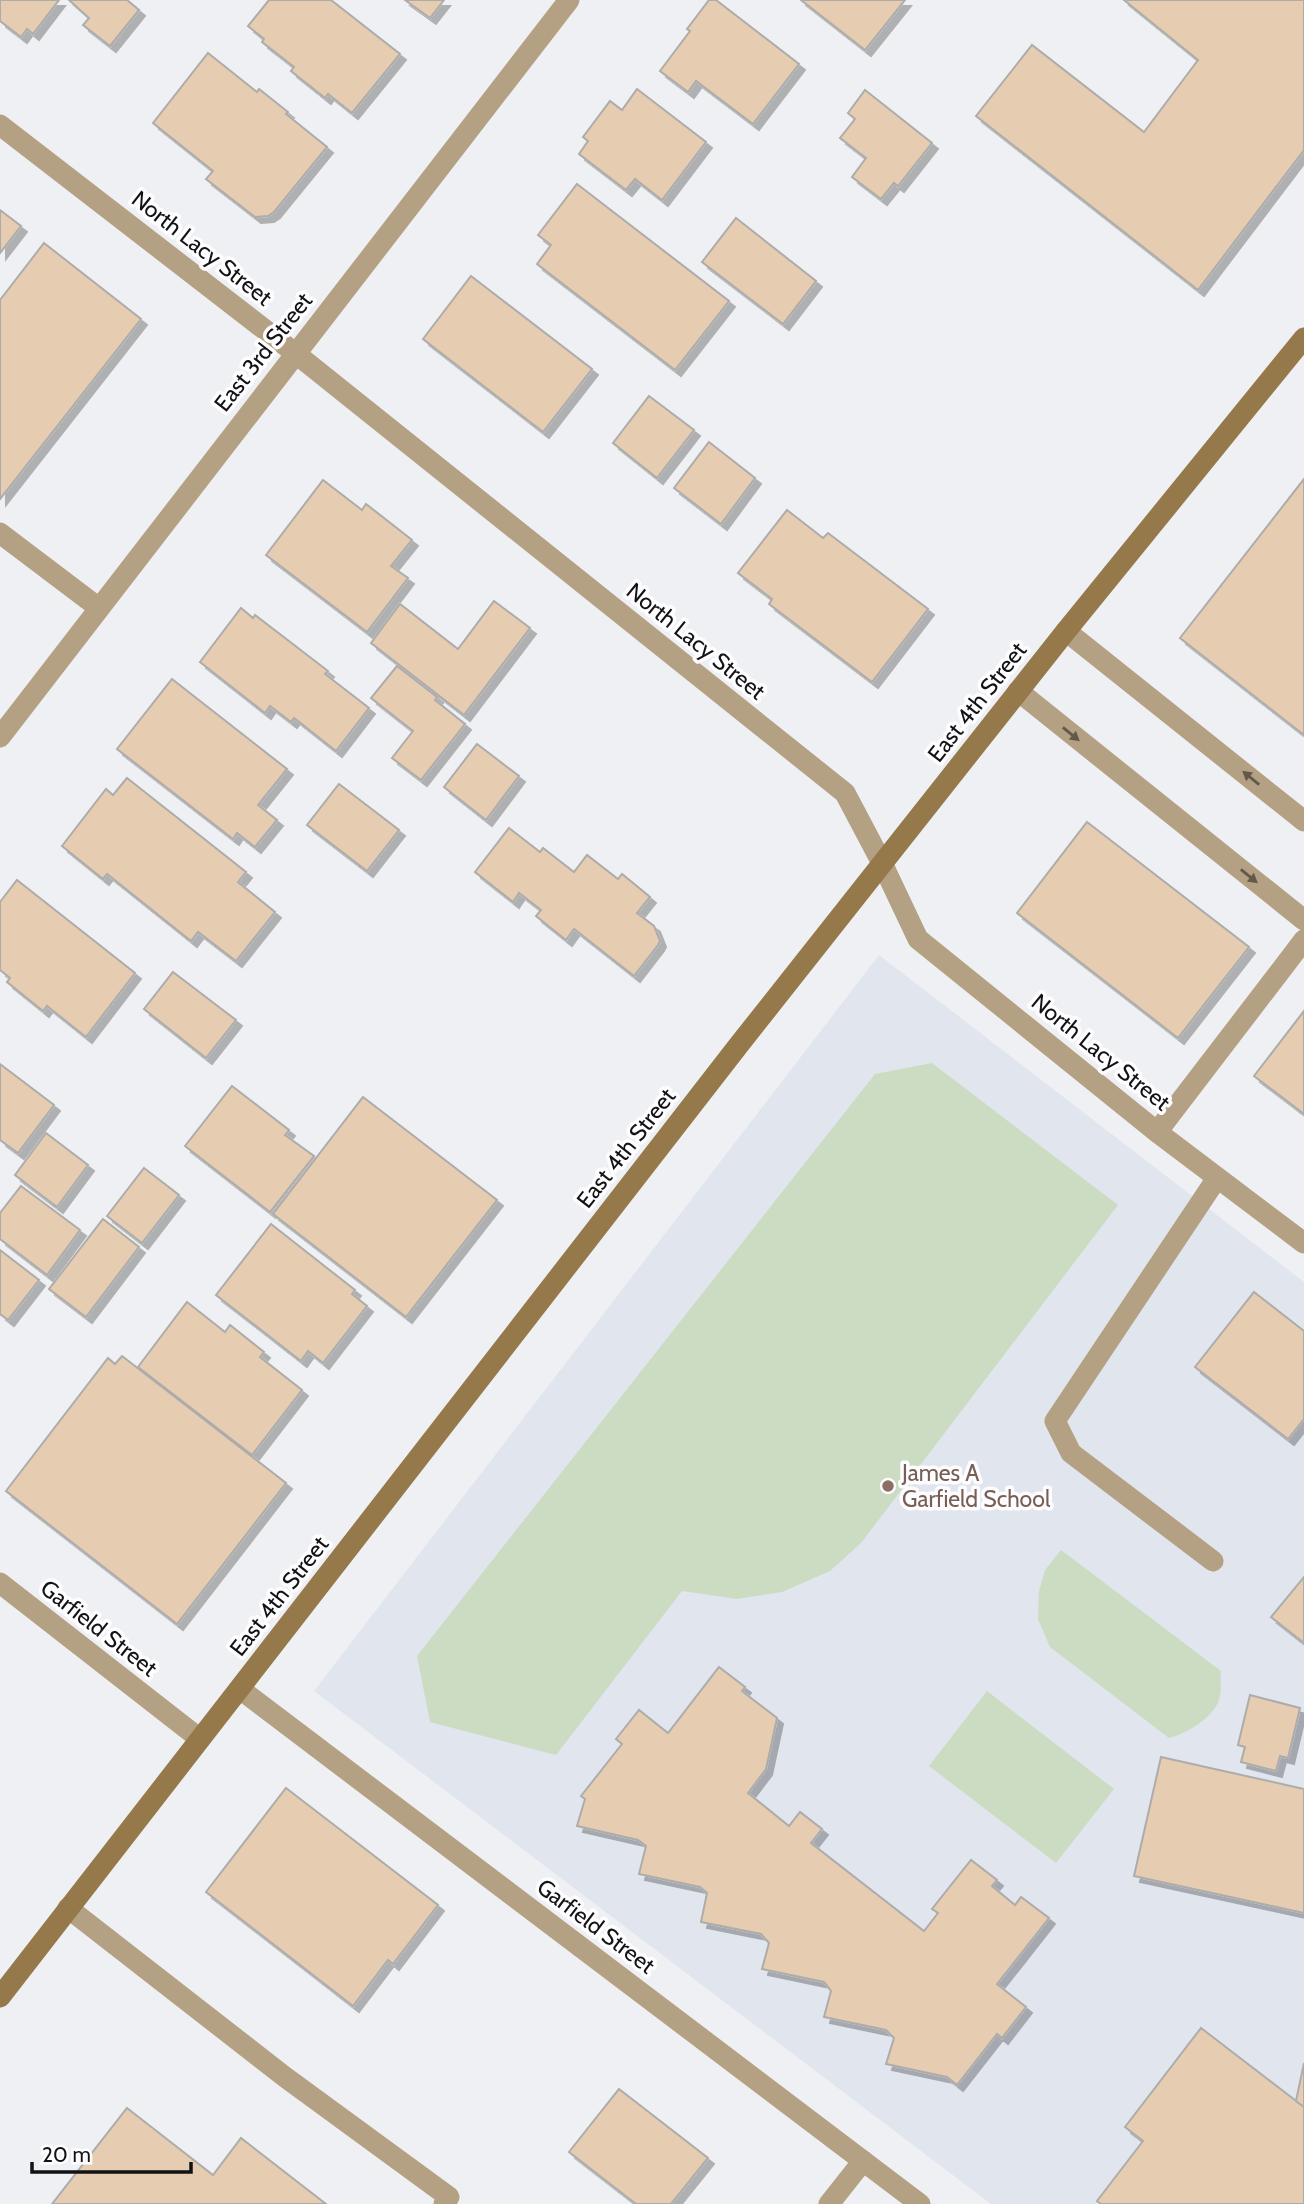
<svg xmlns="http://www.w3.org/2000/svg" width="1304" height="2204" font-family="Cabin,sans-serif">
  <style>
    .built { fill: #e1e5ee }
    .green { fill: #cbdcc3 }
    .building { fill: #e6cdb1; stroke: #aeacaa; stroke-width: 2; filter: url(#shadow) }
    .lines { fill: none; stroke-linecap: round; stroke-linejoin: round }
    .service { stroke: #b4a082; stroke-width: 21 }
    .minor { stroke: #b4a082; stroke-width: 21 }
    .tertiary { stroke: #b4a082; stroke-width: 21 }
    .secondary { stroke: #95794a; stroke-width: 21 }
    .oneway { fill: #63594a }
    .education-dot { fill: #8d6e63; stroke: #fdfdff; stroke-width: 2.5 }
    .labels { text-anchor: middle; stroke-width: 7; stroke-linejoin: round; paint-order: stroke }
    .street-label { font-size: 23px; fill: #121213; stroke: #fdfdff }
    .education-label { font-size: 23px; fill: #785e54; stroke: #fdfdff; text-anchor: start }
  </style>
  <defs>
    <filter id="shadow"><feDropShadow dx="6" dy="6" stdDeviation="0" flood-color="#0004"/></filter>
  </defs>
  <rect width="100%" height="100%" fill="#eff0f3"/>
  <path class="built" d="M 879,955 L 1304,1282 L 1304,2204 L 991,2204 L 314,1691 Z"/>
  <g class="green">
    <path d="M 932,1063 L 1118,1205 L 861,1543 L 830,1571 L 782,1592 L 737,1599 L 682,1591 L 556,1755 L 430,1722 L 417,1656 L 875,1074 Z"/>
    <path d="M 1061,1550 L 1221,1671 C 1220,1679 1222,1692 1219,1700 C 1212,1719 1187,1733 1169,1738 L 1050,1647 L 1038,1619 L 1039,1591 L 1045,1570 Z"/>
    <path d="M 987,1691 L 1114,1789 L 1056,1863 L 929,1766 Z"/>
  </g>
  <g class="building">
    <path d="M 0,0 L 59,0 L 33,34 L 27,29 L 21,37 L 0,21 Z"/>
    <path d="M 69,0 L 127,0 L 139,10 L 110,46 L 83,25 L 89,18 Z"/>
    <path d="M 269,0 L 331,0 L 400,54 L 352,113 L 328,94 L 325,98 L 291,71 L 294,67 L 262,42 L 264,39 L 248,26 Z"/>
    <path d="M 405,0 L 444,0 L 430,18 Z"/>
    <path d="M 709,0 L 716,0 L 799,64 L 753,124 L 696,81 L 688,92 L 660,71 L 690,31 L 687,29 Z"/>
    <path d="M 801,0 L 905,0 L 865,50 Z"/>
    <path d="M 1124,0 L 1304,0 L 1304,150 L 1198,290 L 976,116 L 1032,45 L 1144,132 L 1198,60 Z"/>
    <path d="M 208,53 L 257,92 L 259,89 L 288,112 L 286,114 L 327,147 L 274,212 L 268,216 L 255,217 L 206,179 L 213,171 L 153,123 Z"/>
    <path d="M 637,89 L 706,142 L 662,200 L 635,179 L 626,190 L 579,154 L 588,141 L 583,137 L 610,101 L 622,110 Z"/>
    <path d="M 865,90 L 932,143 L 898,186 L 894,183 L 881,199 L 852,177 L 866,158 L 840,138 L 855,119 L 848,113 Z"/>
    <path d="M 577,184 L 729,301 L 675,370 L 537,264 L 551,245 L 538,235 Z"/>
    <path d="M 0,210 L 21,226 L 0,253 Z"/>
    <path d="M 736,218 L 816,281 L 783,324 L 702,262 Z"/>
    <path d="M 44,243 L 141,319 L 0,499 L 0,300 Z"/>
    <path d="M 471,276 L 592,369 L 543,432 L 423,339 Z"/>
    <path d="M 649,396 L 694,430 L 657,478 L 613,443 Z"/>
    <path d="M 709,442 L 755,478 L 721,524 L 674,488 Z"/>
    <path d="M 1304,479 L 1304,735 L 1180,638 Z"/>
    <path d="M 323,480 L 362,510 L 366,504 L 412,540 L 391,566 L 408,578 L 367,632 L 266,555 Z"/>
    <path d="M 787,510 L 823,538 L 828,533 L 928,609 L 872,682 L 769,604 L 772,599 L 738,573 Z"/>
    <path d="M 494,601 L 530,628 L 464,715 L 371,643 L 400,604 L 458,649 Z"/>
    <path d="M 241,608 L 253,618 L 255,615 L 328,671 L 325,674 L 369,708 L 336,751 L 294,718 L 291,722 L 270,706 L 265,713 L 200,662 Z"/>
    <path d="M 397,666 L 437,697 L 435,700 L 465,724 L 421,780 L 392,758 L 413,731 L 371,698 Z"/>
    <path d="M 172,679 L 287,769 L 258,805 L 277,820 L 255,847 L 237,833 L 233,839 L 117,749 Z"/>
    <path d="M 477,744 L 519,776 L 486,820 L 444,787 Z"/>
    <path d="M 127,778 L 246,872 L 238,882 L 275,912 L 236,961 L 198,932 L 191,941 L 107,874 L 103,879 L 62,846 L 106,789 L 113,795 Z"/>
    <path d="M 339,784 L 399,830 L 367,871 L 307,825 Z"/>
    <path d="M 1087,822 L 1249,947 L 1178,1038 L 1017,913 Z"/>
    <path d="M 509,828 L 540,852 L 543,848 L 574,872 L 587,855 L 618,879 L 622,874 L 650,897 L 637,913 L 654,926 L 660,941 L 658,945 L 634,976 L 574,929 L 566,940 L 536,916 L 541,910 L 519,893 L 513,902 L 475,872 Z"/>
    <path d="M 17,880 L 135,973 L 86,1037 L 47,1006 L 43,1011 L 7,982 L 10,978 L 0,970 L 0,902 Z"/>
    <path d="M 173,972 L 236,1020 L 206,1058 L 144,1009 Z"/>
    <path d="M 1304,1011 L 1304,1114 L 1254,1076 Z"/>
    <path d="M 0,1064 L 54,1105 L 18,1153 L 0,1140 Z"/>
    <path d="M 232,1086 L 289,1130 L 285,1135 L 314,1156 L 270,1212 L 185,1146 Z"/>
    <path d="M 363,1097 L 497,1200 L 406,1317 L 273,1214 Z"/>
    <path d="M 46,1133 L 88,1165 L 57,1207 L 15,1175 Z"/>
    <path d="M 144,1168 L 179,1195 L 142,1243 L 107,1216 Z"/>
    <path d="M 21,1186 L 80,1230 L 47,1275 L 0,1239 L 0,1213 Z"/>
    <path d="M 103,1219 L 139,1247 L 86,1317 L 49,1289 Z"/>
    <path d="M 271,1224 L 355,1290 L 352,1294 L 367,1306 L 323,1363 L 308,1351 L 301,1361 L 216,1295 Z"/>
    <path d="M 0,1250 L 39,1280 L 8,1320 L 0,1314 Z"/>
    <path d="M 1254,1292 L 1304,1331 L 1304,1419 L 1288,1439 L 1195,1367 Z"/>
    <path d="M 187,1302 L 225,1332 L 230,1325 L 264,1352 L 260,1357 L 302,1390 L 252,1455 L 138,1367 Z"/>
    <path d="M 122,1356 L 286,1483 L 177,1624 L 6,1491 L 108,1358 L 115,1364 Z"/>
    <path d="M 1304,1577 L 1304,1643 L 1271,1617 Z"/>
    <path d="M 719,1667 L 745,1687 L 742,1691 L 777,1718 L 766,1769 L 748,1793 L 789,1826 L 800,1812 L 822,1829 L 811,1843 L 924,1931 L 938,1913 L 932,1909 L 971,1860 L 997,1880 L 992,1886 L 1015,1905 L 1021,1897 L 1049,1918 L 997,1984 L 1026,2007 L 1002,2038 L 997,2034 L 957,2085 L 947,2077 L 886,2064 L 894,2038 L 886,2030 L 824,2017 L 831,1991 L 824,1982 L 762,1969 L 769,1943 L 761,1934 L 701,1922 L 707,1893 L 700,1887 L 639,1874 L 646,1846 L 638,1840 L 577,1826 L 585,1799 L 581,1796 L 622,1744 L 616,1739 L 639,1710 L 668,1733 Z"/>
    <path d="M 1250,1695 L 1300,1708 L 1288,1758 L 1280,1756 L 1276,1771 L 1241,1762 L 1245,1747 L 1238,1745 Z"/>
    <path d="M 1161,1757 L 1304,1789 L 1304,1913 L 1134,1876 Z"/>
    <path d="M 286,1788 L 438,1905 L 393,1964 L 388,1960 L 353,2006 L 206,1892 Z"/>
    <path d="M 1201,2028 L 1304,2107 L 1304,2204 L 1101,2204 L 1097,2201 L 1143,2141 L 1125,2127 Z"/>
    <path d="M 1304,2063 L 1304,2107 L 1296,2101 Z"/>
    <path d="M 619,2089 L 708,2158 L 671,2204 L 636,2204 L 569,2152 Z"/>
    <path d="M 127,2108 L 213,2175 L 241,2138 L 326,2204 L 52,2204 Z"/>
  </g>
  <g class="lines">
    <g class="service">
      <path d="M 0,533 L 99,608"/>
      <path d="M 1066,631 L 1304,821"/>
      <path d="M 1018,691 L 1304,920"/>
      <path d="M 1157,1132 L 1304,940"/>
      <path d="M 1213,1561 L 1071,1453 L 1055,1421 L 1217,1178"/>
      <path d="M 68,1908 L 285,2077 L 449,2197 L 444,2204"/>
    </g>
    <g class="minor">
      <path d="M 0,125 L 295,353 L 845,793 L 882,863 L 918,939 L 1157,1132 L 1304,1243"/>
      <path d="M 0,1583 L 200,1739"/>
      <path d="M 240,1689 L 920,2204"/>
      <path d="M 829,2204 L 863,2161"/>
    </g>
    <path class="tertiary" d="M 0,737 L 569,0"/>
    <path class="secondary" d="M 0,1997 L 738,1046 L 1066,631 L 1304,338"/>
  </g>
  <defs><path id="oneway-solid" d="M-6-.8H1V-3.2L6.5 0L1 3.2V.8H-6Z" transform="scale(1.75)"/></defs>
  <g class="oneway">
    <use href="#oneway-solid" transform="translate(1071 734) rotate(39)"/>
    <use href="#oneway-solid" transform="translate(1251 778) rotate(-141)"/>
    <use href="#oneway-solid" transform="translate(1249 876) rotate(39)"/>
  </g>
  <circle class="education-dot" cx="888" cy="1486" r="7"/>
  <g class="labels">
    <g class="street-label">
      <text transform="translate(202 248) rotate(38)" y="8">North Lacy Street</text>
      <text transform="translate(263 352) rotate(-52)" y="8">East 3rd Street</text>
      <text transform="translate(696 641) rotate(39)" y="8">North Lacy Street</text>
      <text transform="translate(977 702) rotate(-52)" y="8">East 4th Street</text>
      <text transform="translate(1101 1052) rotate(39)" y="8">North Lacy Street</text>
      <text transform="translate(626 1148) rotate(-52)" y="8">East 4th Street</text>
      <text transform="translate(279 1596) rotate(-52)" y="8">East 4th Street</text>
      <text transform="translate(99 1628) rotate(38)" y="8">Garfield Street</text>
      <text transform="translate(596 1926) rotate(37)" y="8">Garfield Street</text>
    </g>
    <g class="education-label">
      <text x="902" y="1481">James A<tspan x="902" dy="26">Garfield School</tspan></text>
    </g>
  </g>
  <path d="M32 2162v10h159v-10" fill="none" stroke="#121213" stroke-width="3.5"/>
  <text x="42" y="2162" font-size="21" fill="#121213" stroke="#fdfdff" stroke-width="5" paint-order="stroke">20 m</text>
</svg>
